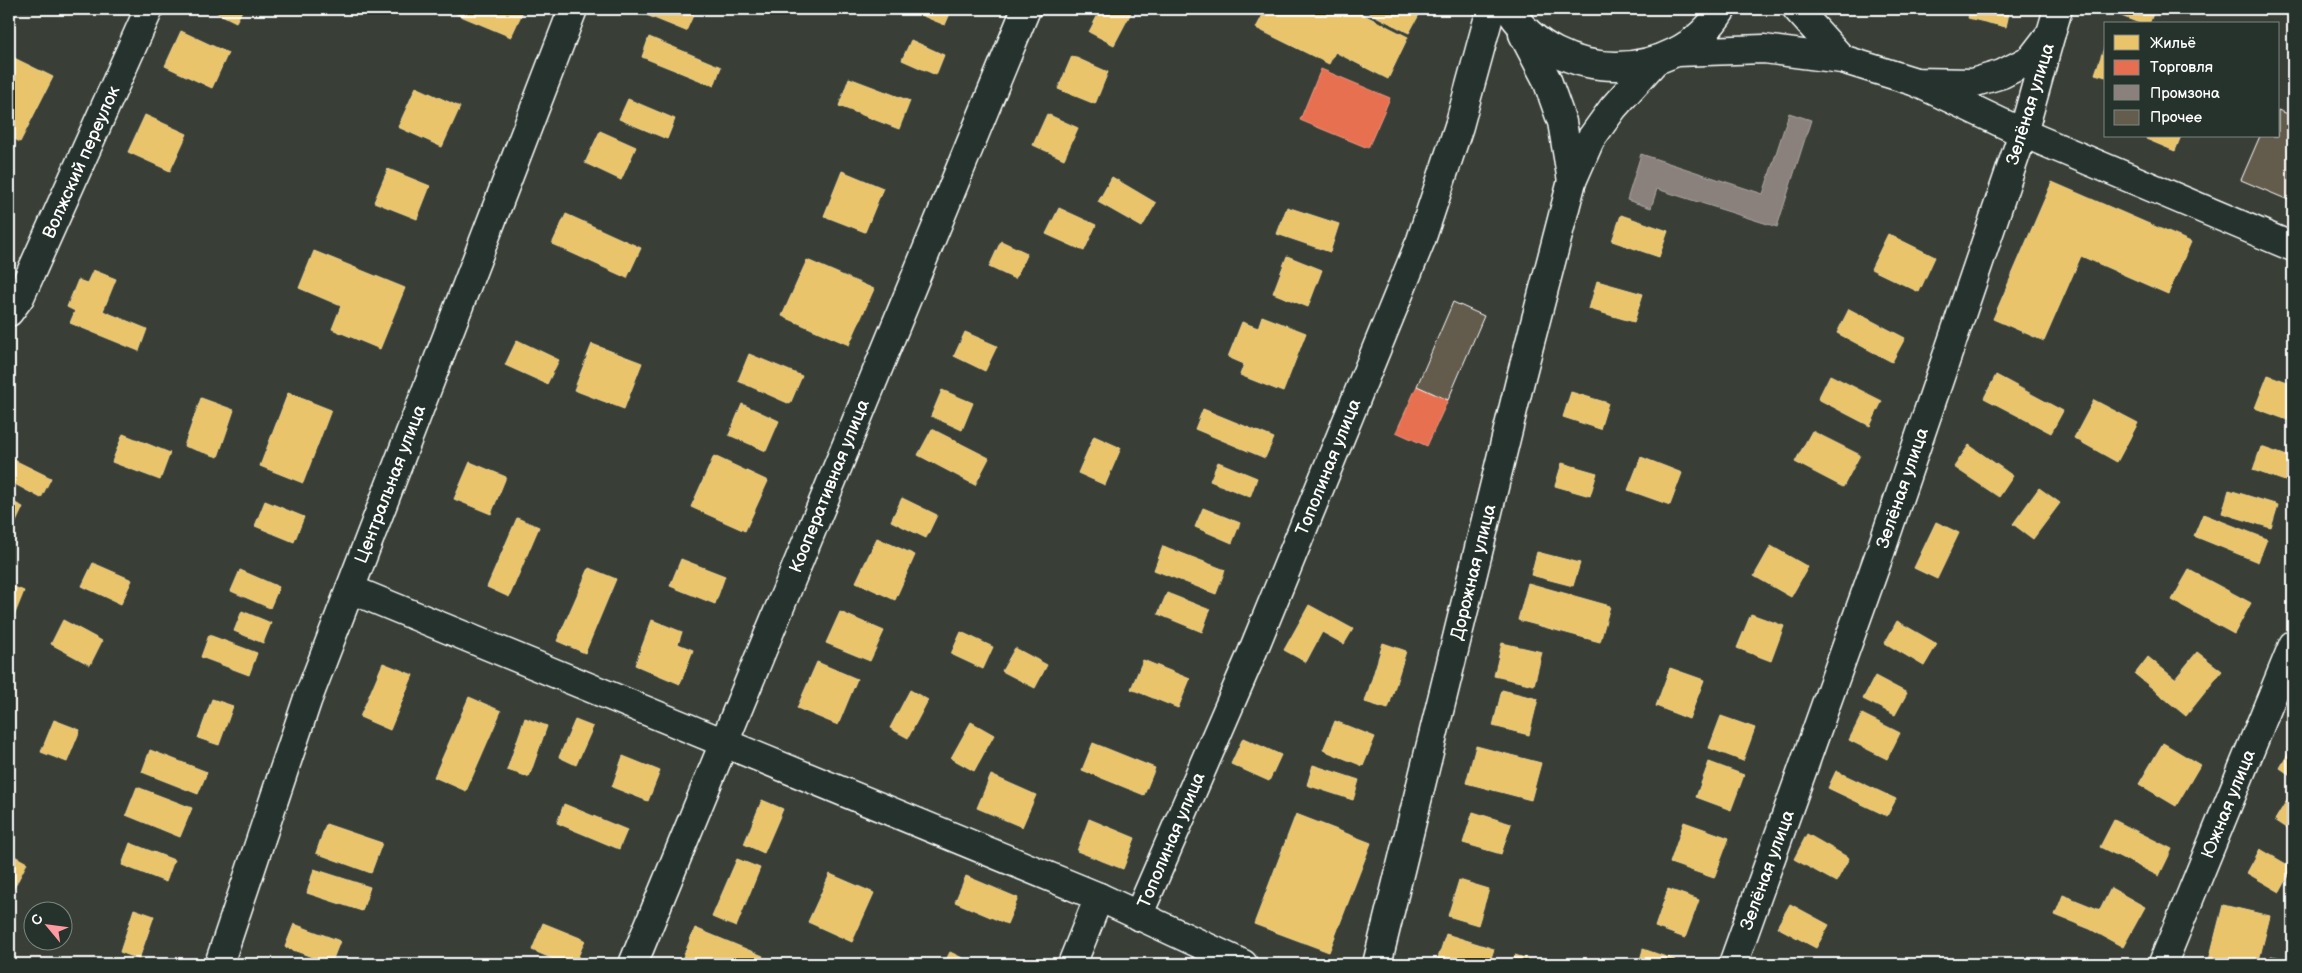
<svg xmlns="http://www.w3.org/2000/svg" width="2302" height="973" font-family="'Balsamiq Sans',sans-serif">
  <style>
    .homes { fill: #e9c46a; stroke: #f0d697 }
    .shops { fill: #e76f51; stroke: #ee9a85 }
    .industry { fill: #8a817c; stroke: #ada7a3 }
    .building { fill: #645c4d; stroke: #fff }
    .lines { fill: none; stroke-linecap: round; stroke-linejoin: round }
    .street-casing { stroke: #fff; stroke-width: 31 }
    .secondary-casing { stroke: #fff; stroke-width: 31 }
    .street { stroke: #26332d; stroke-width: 28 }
    .secondary { stroke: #26332d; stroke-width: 28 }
    .labels { text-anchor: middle; stroke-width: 5; stroke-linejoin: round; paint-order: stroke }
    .street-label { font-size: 18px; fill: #fff; stroke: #26332d }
  </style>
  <rect width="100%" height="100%" fill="#393f37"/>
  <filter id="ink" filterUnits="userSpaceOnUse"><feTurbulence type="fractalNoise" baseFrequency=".02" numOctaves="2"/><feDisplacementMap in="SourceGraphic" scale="10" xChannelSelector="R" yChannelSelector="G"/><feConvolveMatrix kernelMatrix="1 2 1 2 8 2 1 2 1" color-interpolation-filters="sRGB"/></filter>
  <g filter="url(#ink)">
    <g class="homes">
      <path d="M 210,9 L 243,9 L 236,22 Z"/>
      <path d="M 458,9 L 524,9 L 511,37 L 456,14 Z"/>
      <path d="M 646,9 L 696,9 L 686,31 L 644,14 Z"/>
      <path d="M 906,9 L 952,9 L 945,25 Z"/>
      <path d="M 1101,9 L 1133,9 L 1114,45 L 1089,32 Z"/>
      <path d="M 1266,9 L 1352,9 L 1408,37 L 1388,79 L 1335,52 L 1329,64 L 1256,28 Z"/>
      <path d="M 1362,9 L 1416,9 L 1421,11 L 1409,33 Z"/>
      <path d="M 1970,9 L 2010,9 L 2006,27 L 1968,18 Z"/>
      <path d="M 2118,9 L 2155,9 L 2149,24 L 2142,24 L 2116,14 Z"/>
      <path d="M 181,31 L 228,53 L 212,88 L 165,66 Z"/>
      <path d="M 649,37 L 721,67 L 714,86 L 642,57 Z"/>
      <path d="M 911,40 L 944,55 L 936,75 L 902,60 Z"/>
      <path d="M 2106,42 L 2106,77 L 2095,74 Z"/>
      <path d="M 10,56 L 53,77 L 20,142 L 9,136 Z"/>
      <path d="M 1072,56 L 1108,72 L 1095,104 L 1058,89 Z"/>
      <path d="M 849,78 L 910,101 L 899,129 L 839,106 Z"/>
      <path d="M 416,87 L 460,107 L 442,147 L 398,127 Z"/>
      <path d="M 628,99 L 675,119 L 667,139 L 619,119 Z"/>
      <path d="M 1047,114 L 1078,128 L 1064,159 L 1033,145 Z"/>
      <path d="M 145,115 L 187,134 L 170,171 L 128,152 Z"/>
      <path d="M 600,131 L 636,147 L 621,180 L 585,163 Z"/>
      <path d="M 2147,136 L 2181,136 L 2175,151 L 2146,139 Z"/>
      <path d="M 388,169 L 430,186 L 417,219 L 374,202 Z"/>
      <path d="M 842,171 L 883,188 L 865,232 L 824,216 Z"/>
      <path d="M 1112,177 L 1156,203 L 1142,227 L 1098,202 Z"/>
      <path d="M 2052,182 L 2191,242 L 2168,294 L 2081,256 L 2044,341 L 1993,319 Z"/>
      <path d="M 1287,207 L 1339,224 L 1330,252 L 1277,234 Z"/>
      <path d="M 1059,208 L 1096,225 L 1084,251 L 1046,234 Z"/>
      <path d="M 566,214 L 641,248 L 627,278 L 552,244 Z"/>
      <path d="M 1621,215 L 1668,231 L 1659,257 L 1612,241 Z"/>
      <path d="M 1888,234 L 1935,257 L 1919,292 L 1871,269 Z"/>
      <path d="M 1001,241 L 1027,253 L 1015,279 L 989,267 Z"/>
      <path d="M 314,251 L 405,288 L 380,349 L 332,329 L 341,306 L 299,288 Z"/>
      <path d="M 1287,256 L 1322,270 L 1308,307 L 1273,293 Z"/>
      <path d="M 807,260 L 874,289 L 849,345 L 782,316 Z"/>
      <path d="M 93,270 L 116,279 L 103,311 L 147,329 L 139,351 L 70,323 L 75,311 L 67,307 L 78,280 L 87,283 Z"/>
      <path d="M 1597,281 L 1643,294 L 1634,322 L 1589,309 Z"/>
      <path d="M 1849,309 L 1905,338 L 1892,362 L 1837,333 Z"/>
      <path d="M 1262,316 L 1306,333 L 1283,392 L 1240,375 L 1244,364 L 1228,357 L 1242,322 L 1258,328 Z"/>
      <path d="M 965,332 L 997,346 L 985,371 L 954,356 Z"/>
      <path d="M 517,340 L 559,360 L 547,384 L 505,365 Z"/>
      <path d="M 592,344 L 642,363 L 624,409 L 574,390 Z"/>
      <path d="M 749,354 L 802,376 L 790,404 L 738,381 Z"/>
      <path d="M 1830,375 L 1882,401 L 1870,426 L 1818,399 Z"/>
      <path d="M 1996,375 L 2063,411 L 2051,433 L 1984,398 Z"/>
      <path d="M 2268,375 L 2293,384 L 2293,422 L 2255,408 Z"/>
      <path d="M 942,390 L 973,403 L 962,430 L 931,416 Z"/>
      <path d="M 1571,392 L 1608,403 L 1600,429 L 1563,417 Z"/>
      <path d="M 288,393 L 331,410 L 303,483 L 260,466 Z"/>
      <path d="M 201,398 L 234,410 L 218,457 L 184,446 Z"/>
      <path d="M 2094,400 L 2138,423 L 2117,462 L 2074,438 Z"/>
      <path d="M 742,404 L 779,421 L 766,451 L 729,435 Z"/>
      <path d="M 1203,409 L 1274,438 L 1265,458 L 1195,429 Z"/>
      <path d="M 932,429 L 989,458 L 975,485 L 918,455 Z"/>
      <path d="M 1812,431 L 1860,455 L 1843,487 L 1795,462 Z"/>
      <path d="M 123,434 L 170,453 L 160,480 L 112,462 Z"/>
      <path d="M 1094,436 L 1121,448 L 1105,485 L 1078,473 Z"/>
      <path d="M 1969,445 L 2013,476 L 1999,497 L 1954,467 Z"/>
      <path d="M 2261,447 L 2293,458 L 2288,482 L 2253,470 Z"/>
      <path d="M 714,456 L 768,481 L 745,531 L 691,507 Z"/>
      <path d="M 1641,457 L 1682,473 L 1670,505 L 1628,490 Z"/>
      <path d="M 10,458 L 51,478 L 41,498 L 9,481 Z"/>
      <path d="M 470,462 L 506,477 L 491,514 L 454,499 Z"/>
      <path d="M 1218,462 L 1257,478 L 1250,497 L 1210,481 Z"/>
      <path d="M 1562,463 L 1597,473 L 1590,496 L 1555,486 Z"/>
      <path d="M 2039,488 L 2060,503 L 2033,539 L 2013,524 Z"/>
      <path d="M 2229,490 L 2278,505 L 2271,528 L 2222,513 Z"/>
      <path d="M 902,498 L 937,515 L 926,538 L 891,521 Z"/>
      <path d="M 9,500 L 23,507 L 9,537 Z"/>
      <path d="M 265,501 L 304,517 L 294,542 L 255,526 Z"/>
      <path d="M 1203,508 L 1240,523 L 1232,543 L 1195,527 Z"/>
      <path d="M 2203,514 L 2267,539 L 2258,562 L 2194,536 Z"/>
      <path d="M 517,518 L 539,527 L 509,597 L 487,587 Z"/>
      <path d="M 1936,522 L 1959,533 L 1937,579 L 1914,568 Z"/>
      <path d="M 877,538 L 915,555 L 895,600 L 856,582 Z"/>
      <path d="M 1163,546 L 1225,570 L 1216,594 L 1154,570 Z"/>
      <path d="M 1771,546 L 1808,567 L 1791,597 L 1754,576 Z"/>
      <path d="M 1537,552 L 1580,563 L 1573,586 L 1531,575 Z"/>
      <path d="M 681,559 L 725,576 L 715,604 L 670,586 Z"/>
      <path d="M 93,563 L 132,580 L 121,604 L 82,586 Z"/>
      <path d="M 589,568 L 616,579 L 585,653 L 557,641 Z"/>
      <path d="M 240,570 L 279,587 L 270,608 L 231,591 Z"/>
      <path d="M 2189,570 L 2251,603 L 2234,634 L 2172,600 Z"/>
      <path d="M 1528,583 L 1610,606 L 1600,642 L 1518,620 Z"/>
      <path d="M 9,585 L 24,591 L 14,616 L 9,614 Z"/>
      <path d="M 1167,593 L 1210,610 L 1202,632 L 1158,614 Z"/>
      <path d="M 1309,605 L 1353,629 L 1344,644 L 1322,632 L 1306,662 L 1284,650 Z"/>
      <path d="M 242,611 L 271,623 L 263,643 L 234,631 Z"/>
      <path d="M 840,612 L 884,631 L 870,661 L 826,643 Z"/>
      <path d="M 1751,614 L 1784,626 L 1771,661 L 1737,648 Z"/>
      <path d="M 63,620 L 102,641 L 90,665 L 51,644 Z"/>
      <path d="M 652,620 L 682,632 L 678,644 L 693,650 L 680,684 L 635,665 Z"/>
      <path d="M 1897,621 L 1937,644 L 1924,666 L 1885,643 Z"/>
      <path d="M 961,632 L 993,647 L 983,669 L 951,654 Z"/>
      <path d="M 209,635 L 257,653 L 249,675 L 201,657 Z"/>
      <path d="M 1383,643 L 1406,651 L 1388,709 L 1365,702 Z"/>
      <path d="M 1502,643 L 1542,652 L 1534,685 L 1494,676 Z"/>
      <path d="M 1015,648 L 1047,665 L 1035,688 L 1002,671 Z"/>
      <path d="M 2197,652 L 2222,671 L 2186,716 L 2135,674 L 2148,657 L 2175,679 Z"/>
      <path d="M 1143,660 L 1190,679 L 1178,708 L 1131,689 Z"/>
      <path d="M 817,662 L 857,679 L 838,725 L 797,708 Z"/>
      <path d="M 383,663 L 413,675 L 390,730 L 360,717 Z"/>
      <path d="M 1670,668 L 1704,680 L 1689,719 L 1656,706 Z"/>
      <path d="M 1875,676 L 1907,693 L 1895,715 L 1863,699 Z"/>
      <path d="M 910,690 L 928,700 L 908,738 L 890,728 Z"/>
      <path d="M 1502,690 L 1538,699 L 1529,735 L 1493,726 Z"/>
      <path d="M 469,697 L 501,711 L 466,791 L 434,777 Z"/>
      <path d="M 212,699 L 233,706 L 219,745 L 198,738 Z"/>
      <path d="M 1862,714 L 1900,733 L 1887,759 L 1849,740 Z"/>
      <path d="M 1721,716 L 1755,728 L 1743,761 L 1709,748 Z"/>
      <path d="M 525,718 L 547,726 L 529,777 L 507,770 Z"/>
      <path d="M 54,720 L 80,730 L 67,762 L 41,752 Z"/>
      <path d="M 575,720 L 593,727 L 576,765 L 559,757 Z"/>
      <path d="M 1335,721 L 1375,737 L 1363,766 L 1323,750 Z"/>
      <path d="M 971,722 L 994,735 L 974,771 L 951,758 Z"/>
      <path d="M 1243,738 L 1281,755 L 1269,781 L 1231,764 Z"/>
      <path d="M 1093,743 L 1155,768 L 1144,795 L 1082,770 Z"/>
      <path d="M 2163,743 L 2200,765 L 2176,806 L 2139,784 Z"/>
      <path d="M 1476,746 L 1541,763 L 1531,800 L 1466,783 Z"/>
      <path d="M 2292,747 L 2293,748 L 2293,777 L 2280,768 Z"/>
      <path d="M 150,750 L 207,772 L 198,794 L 142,772 Z"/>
      <path d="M 623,756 L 660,771 L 648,801 L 612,787 Z"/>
      <path d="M 1709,762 L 1744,775 L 1731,810 L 1696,797 Z"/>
      <path d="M 1313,765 L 1359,780 L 1353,800 L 1307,785 Z"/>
      <path d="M 1836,771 L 1896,799 L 1887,816 L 1828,788 Z"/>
      <path d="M 991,775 L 1036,795 L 1022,827 L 977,808 Z"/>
      <path d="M 137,787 L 192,808 L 180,837 L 126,815 Z"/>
      <path d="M 2293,790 L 2293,832 L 2275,820 Z"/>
      <path d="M 762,800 L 783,809 L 764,853 L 744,844 Z"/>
      <path d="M 564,804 L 627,830 L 619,849 L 557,823 Z"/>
      <path d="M 1473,812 L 1511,824 L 1501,854 L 1463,843 Z"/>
      <path d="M 1296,814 L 1371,843 L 1329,952 L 1254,924 Z"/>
      <path d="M 1089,819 L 1135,838 L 1123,869 L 1077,851 Z"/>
      <path d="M 2114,820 L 2172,849 L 2159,876 L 2100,847 Z"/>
      <path d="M 1684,822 L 1729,838 L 1714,878 L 1670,863 Z"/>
      <path d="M 326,824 L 382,843 L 371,873 L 316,853 Z"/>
      <path d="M 1807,834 L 1849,858 L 1836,882 L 1794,859 Z"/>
      <path d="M 130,843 L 174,860 L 166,882 L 122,865 Z"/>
      <path d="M 2260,849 L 2293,868 L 2280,892 L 2247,873 Z"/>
      <path d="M 9,853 L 27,863 L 13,890 L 9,887 Z"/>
      <path d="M 737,859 L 760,868 L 736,927 L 712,917 Z"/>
      <path d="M 314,869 L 370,887 L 362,911 L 307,893 Z"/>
      <path d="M 830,874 L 874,893 L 852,942 L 808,922 Z"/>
      <path d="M 966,876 L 1018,898 L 1007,924 L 955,902 Z"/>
      <path d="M 1459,880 L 1489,889 L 1478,925 L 1448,916 Z"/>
      <path d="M 2111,888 L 2145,907 L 2123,947 L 2090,929 L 2055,915 L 2063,895 L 2100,910 Z"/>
      <path d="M 1668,889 L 1699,900 L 1685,938 L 1655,927 Z"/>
      <path d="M 1790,904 L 1829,925 L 1816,948 L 1777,927 Z"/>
      <path d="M 2223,905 L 2270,916 L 2258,964 L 2208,964 Z"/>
      <path d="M 134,909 L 154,916 L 139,959 L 120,952 Z"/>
      <path d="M 543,923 L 585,940 L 575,964 L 565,964 L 532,950 Z"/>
      <path d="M 294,924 L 340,941 L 331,964 L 285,947 Z"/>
      <path d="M 695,928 L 763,956 L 760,964 L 680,964 Z"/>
      <path d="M 1446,934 L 1494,949 L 1489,964 L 1436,964 Z"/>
      <path d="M 1643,949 L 1675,960 L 1674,964 L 1639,964 Z"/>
      <path d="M 950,952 L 975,964 L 944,964 Z"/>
      <path d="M 1515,955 L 1543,964 L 1512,964 Z"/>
    </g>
    <g class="shops">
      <path d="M 1321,69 L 1390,98 L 1368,148 L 1300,120 Z"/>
      <path d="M 1417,386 L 1448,400 L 1427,446 L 1396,432 Z"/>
    </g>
    <path class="industry" d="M 1789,113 L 1811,120 L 1777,227 L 1657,189 L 1651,208 L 1627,200 L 1641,154 L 1763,194 Z"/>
    <g class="building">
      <path d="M 2278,110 L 2293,116 L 2293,202 L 2241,180 L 2260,136 L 2278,136 Z"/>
      <path d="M 1453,302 L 1484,316 L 1448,400 L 1417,386 Z"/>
      <path d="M 2271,956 L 2293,960 L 2293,964 L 2270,964 Z"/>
    </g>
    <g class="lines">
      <g class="street-casing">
        <g id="street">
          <path d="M 1916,82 L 2023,133 L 2293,247"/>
          <path d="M 9,312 L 20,297 L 149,9"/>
          <path d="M 350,589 L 1099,897 L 1243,964"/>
          <path d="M 1138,916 L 1250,658 L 1421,240 L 1459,126 L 1491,9"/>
          <path d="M 2163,963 L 2293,645"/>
          <path d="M 219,964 L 307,701 L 573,9"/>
          <path d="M 633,964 L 1026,9"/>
          <path d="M 1072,964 L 1099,897"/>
          <path d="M 1733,964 L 1880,553 L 2023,133 L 2051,33"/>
        </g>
      </g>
      <g class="secondary-casing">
        <g id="secondary">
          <path d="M 1509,9 C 1556,85 1676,85 1722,9"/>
          <path d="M 1797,9 L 1842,59"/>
          <path d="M 1523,34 L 1547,80 L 1562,122 L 1572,181"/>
          <path d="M 1676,52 L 1764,49 L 1842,59 L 1916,82 L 1972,83 L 2002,74 L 2031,59 L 2051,33 L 2058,9"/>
          <path d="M 1377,964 L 1522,373 L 1572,181 L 1590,140 L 1613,108 L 1655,61"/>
        </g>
      </g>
      <use href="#street" class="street"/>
      <use href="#secondary" class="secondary"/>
    </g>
  </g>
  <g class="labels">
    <g class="street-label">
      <text transform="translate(2030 104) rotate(-73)" y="6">Зелёная улица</text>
      <text transform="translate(81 162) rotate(-66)" y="6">Волжский переулок</text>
      <text transform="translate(1328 467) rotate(-68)" y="6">Тополиная улица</text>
      <text transform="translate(390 484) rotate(-69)" y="6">Центральная улица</text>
      <text transform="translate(829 486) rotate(-68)" y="6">Кооперативная улица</text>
      <text transform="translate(1902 488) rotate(-71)" y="6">Зелёная улица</text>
      <text transform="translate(1473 572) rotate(-76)" y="6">Дорожная улица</text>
      <text transform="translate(2228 804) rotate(-68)" y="6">Южная улица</text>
      <text transform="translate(1171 840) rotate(-67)" y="6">Тополиная улица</text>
      <text transform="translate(1767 870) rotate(-70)" y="6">Зелёная улица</text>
    </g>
  </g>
  <rect width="2302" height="973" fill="none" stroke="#26332d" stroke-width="30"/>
  <rect x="15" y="15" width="2272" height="943" fill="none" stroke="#fff" stroke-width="2" filter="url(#ink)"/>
  <rect x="2104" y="22" width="175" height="115" fill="#26332d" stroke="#7d8581"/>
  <rect x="2114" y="35" width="25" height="15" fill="#e9c46a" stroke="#7d8581"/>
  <text x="2150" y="48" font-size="15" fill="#ffffff">Жильё</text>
  <rect x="2114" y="60" width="25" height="15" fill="#e76f51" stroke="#7d8581"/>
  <text x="2150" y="72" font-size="15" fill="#ffffff">Торговля</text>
  <rect x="2114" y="85" width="25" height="15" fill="#8a817c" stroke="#7d8581"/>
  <text x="2150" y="98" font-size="15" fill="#ffffff">Промзона</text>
  <rect x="2114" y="110" width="25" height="15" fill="#645c4d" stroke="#7d8581"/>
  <text x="2150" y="122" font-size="15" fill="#ffffff">Прочее</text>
  <g transform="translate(48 926) rotate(299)"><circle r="24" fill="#26332d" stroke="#7d8581"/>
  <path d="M0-4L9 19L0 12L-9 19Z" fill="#ff9aa2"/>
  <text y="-8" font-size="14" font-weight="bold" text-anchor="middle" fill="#ffffff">С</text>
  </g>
</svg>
